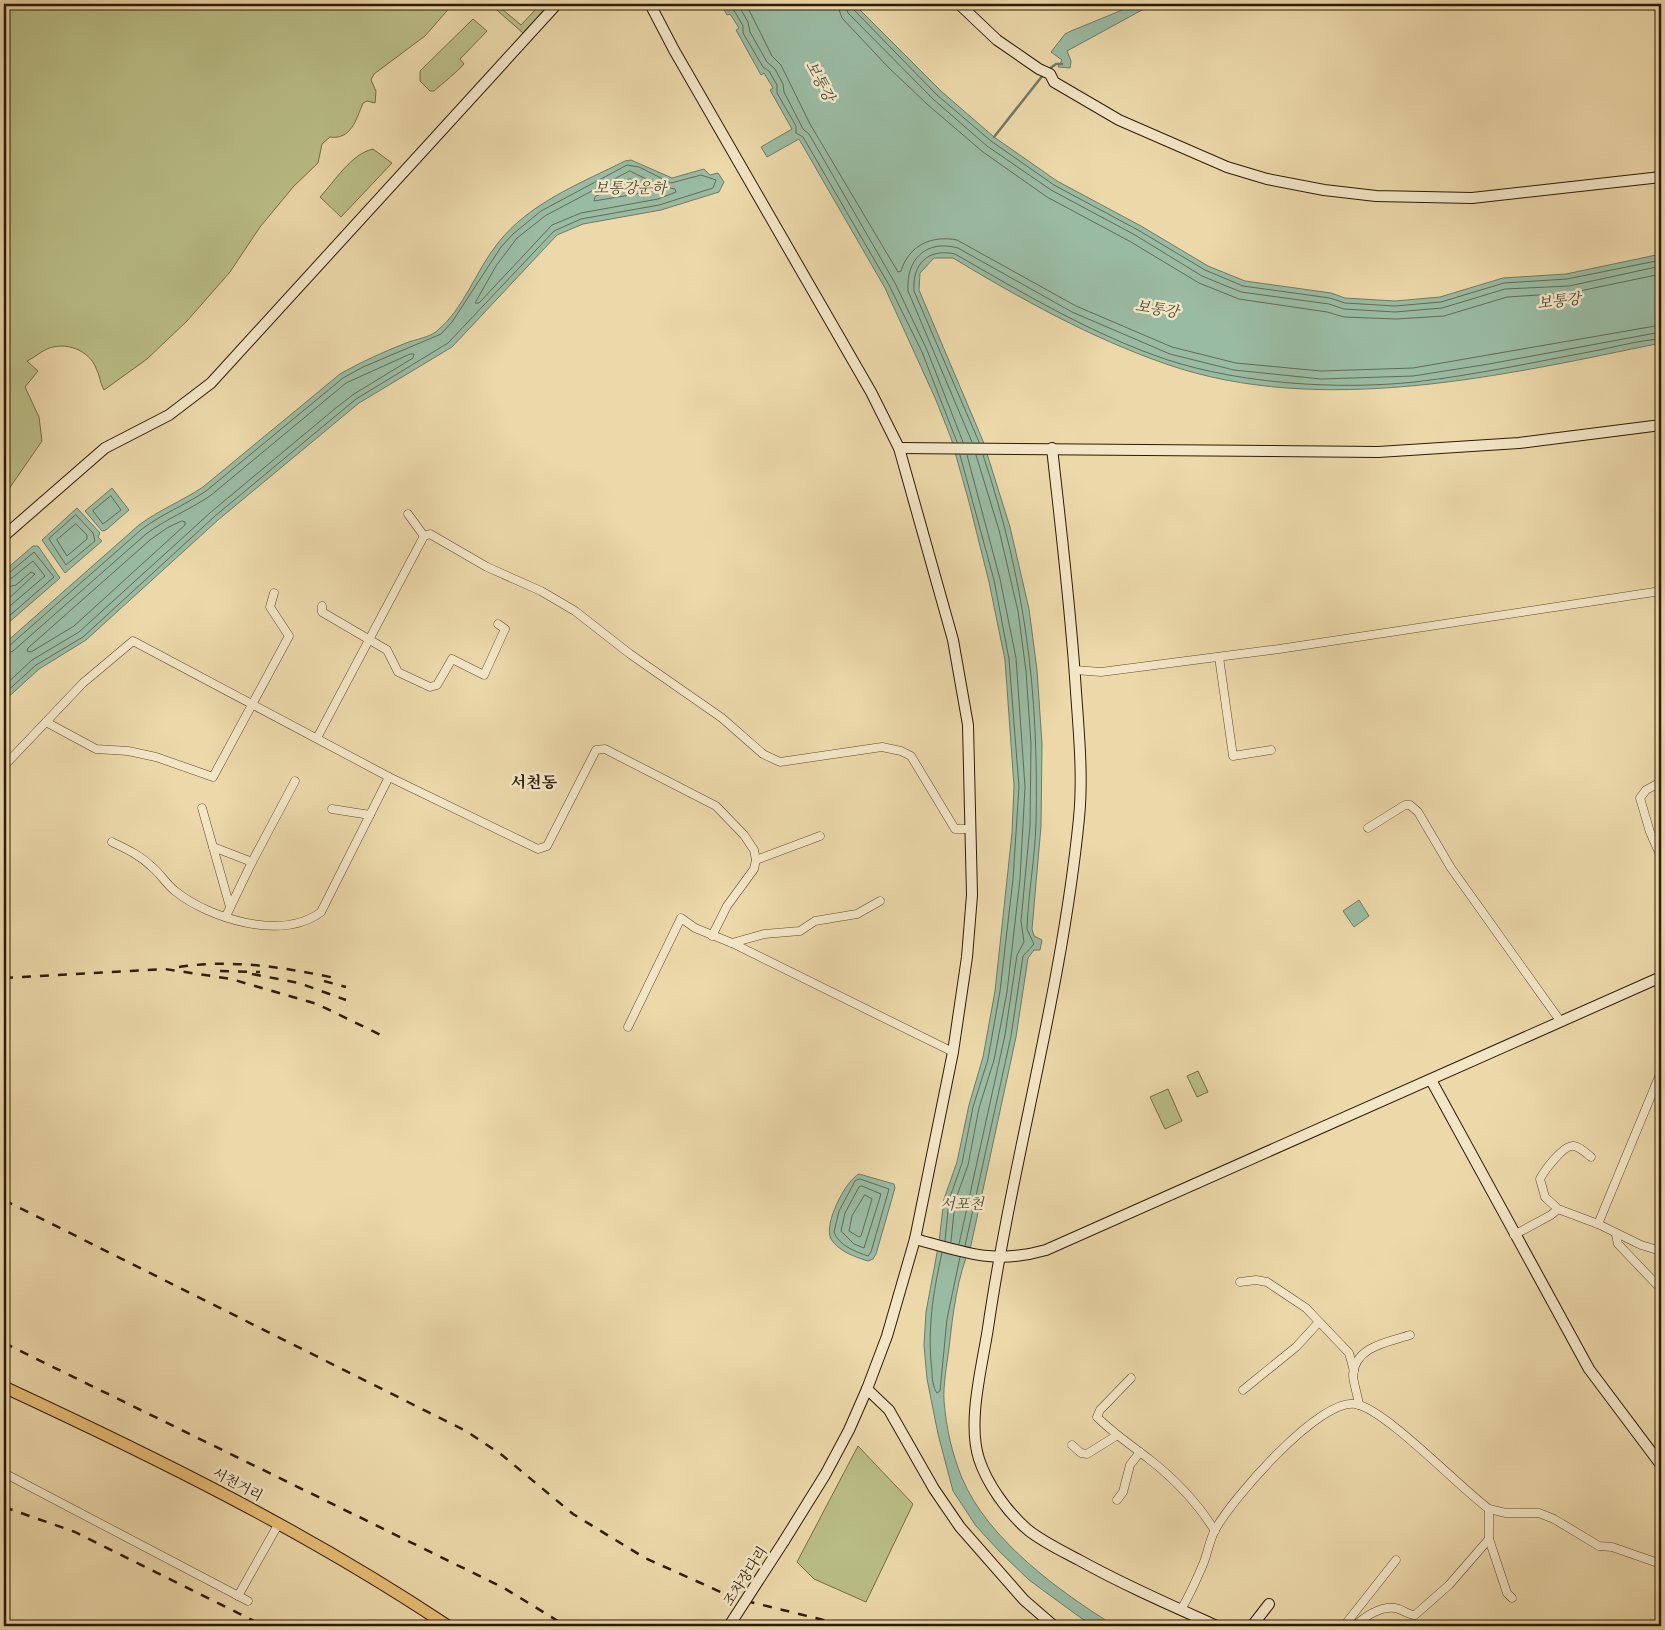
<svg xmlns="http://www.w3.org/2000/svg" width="1665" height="1630" font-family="'Libre Caslon Text','Noto Serif KR',serif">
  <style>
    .green { fill: #babe86; stroke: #736c44 }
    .water { fill: #9abba3; stroke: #6e7b63 }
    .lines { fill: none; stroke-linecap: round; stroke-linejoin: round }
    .shore { stroke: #636b53; stroke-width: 1 }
    .stream { stroke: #6e7b63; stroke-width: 2.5 }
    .street-casing { stroke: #5c4a2c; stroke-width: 9 }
    .secondary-casing { stroke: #2c1b03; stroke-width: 12 }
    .primary-casing { stroke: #2c1b03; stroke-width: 13 }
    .street { stroke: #f3e6c7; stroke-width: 8 }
    .secondary { stroke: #f3e6c7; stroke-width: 10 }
    .primary { stroke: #e6bc74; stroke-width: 11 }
    .rail { stroke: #2c1b03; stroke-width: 2.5; stroke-dasharray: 9 9; stroke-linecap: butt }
    .secondary-bridge-casing { stroke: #2c1b03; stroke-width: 12; stroke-linecap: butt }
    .secondary-bridge { stroke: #f3e6c7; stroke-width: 10 }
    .labels { text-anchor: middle; stroke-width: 5; stroke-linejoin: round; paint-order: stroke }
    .street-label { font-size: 14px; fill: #2c1b03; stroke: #f3e6c7 }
    .water-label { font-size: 15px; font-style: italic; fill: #4d4b33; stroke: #f3e6c7 }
    .quarter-label { font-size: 16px; font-weight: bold; fill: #2c1b03; stroke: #f3e6c7 }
  </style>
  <rect width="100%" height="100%" fill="#ecd8a9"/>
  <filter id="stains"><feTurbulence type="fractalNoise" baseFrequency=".004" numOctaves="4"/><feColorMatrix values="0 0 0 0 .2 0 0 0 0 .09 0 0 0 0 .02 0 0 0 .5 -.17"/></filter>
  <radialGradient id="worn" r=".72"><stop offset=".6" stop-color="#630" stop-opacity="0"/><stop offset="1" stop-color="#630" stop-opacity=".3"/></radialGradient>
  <g class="green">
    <path d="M 4,4 L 453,4 L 425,36 L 374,74 L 371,80 L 376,91 L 375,103 L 367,101 L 363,103 C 356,120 351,140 330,137 L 322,144 L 318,163 L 294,186 L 260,227 L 230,272 L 187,321 L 147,359 L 104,390 C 100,383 100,376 96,368 C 89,350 65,341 47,349 C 40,352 34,358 27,361 L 38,371 L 25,387 L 39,417 L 42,441 L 4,496 Z"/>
    <path d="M 490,4 L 496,4 L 521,25 L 536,9 L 544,10 L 523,33 Z"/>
    <path d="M 473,19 L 487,31 L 460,59 L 464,64 C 455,74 444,82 434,91 L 430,91 L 420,81 L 420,71 Z"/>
    <path d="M 373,149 L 392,163 L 341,217 L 320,197 C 335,181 351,154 373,149 Z"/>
    <path d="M 1198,1071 L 1208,1092 L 1197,1097 L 1187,1076 Z"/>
    <path d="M 1168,1089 L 1182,1121 L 1165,1129 L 1150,1097 Z"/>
    <path d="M 858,1446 L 913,1504 L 866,1602 L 814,1579 L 797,1562 Z"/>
  </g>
  <g class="water">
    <path d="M 721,4 L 854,4 L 941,91 L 994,137 L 1057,181 L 1141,226 L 1208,266 L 1245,281 L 1331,293 L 1345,298 L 1395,301 L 1440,297 L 1503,278 L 1566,274 L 1661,254 L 1661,343 C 1505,375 1321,418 1166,364 C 1091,338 1021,299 953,258 L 934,258 L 920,273 L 919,290 L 983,441 L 1010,527 L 1029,609 L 1037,670 L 1042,744 L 1041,826 L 1032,929 L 1034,936 L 1042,940 L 1040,950 L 1034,950 L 1028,958 L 1016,1037 L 971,1245 C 957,1277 953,1313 949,1348 C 947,1365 943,1384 944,1401 C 946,1427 952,1454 962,1478 C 988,1540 1060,1592 1115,1626 L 1095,1626 L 1081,1618 L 1029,1580 L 1000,1552 L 976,1526 L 953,1491 L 938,1434 L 927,1379 L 924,1345 L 926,1312 L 939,1242 L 944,1199 L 957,1162 L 969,1105 L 983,1057 L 995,991 L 1012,833 L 1014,786 L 1005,660 L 989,582 L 969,502 L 951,438 L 936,400 L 885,288 L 799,139 L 767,157 L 761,147 L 792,129 L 770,90 L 773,88 L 764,73 L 761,75 L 736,30 L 739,28 L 730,14 L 727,15 Z"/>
    <path d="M 1137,4 L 1153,4 L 1067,51 L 1071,61 L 1070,68 L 1058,67 L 1062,60 L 1051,52 L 1065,34 L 1071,31 Z"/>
    <path d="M 631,160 L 672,178 L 704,169 L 710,175 L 718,173 L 724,182 L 719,192 L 661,210 L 583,224 L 557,235 L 452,347 L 359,403 L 218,520 L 86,640 L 39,669 L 4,701 L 4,644 L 139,525 C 159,510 182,501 203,487 L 340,374 C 361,362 383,352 406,343 C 416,339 428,338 437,331 C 464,309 476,270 498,243 C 529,203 581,183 625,161 Z"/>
    <path d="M 112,488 L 129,510 L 106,530 L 102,531 L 85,511 Z"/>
    <path d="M 77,508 L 100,533 L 98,537 L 102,541 L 65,573 L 42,540 Z"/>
    <path d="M 33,546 L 38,546 L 60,578 L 7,624 L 4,620 L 4,571 Z"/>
    <path d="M 1359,900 L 1369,916 L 1354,927 L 1343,911 Z"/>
    <path d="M 859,1174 L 894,1184 L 895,1188 L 876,1254 L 873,1259 L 868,1261 C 855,1257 838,1251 831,1239 C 823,1224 846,1180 859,1174 Z"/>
  </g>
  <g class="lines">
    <g class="shore">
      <path d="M 726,4 L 735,12 L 743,26 L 743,33 L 763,67 L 769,71 L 777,85 L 777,93 L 796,126 L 796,133 L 803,137 L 889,285 L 922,352 L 957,442"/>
      <path d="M 734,4 L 740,8 L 748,22 L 750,32 L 767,62 L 775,69 L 783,84 L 784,92 L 803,129 L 809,134 L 895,283 L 927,350 L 963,442"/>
      <path d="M 746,4 L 772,56 L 781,65 L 810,124 L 898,272 L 901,271 C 909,245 932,235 957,240 L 1076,306 L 1172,347 L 1236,363 L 1321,371 L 1413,368 L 1661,325"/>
      <path d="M 837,4 L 842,18 L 888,67 L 928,105 L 983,152 L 1047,197 L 1131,242 L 1199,283 L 1239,299 L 1327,312 L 1344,317 L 1396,319 L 1444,316 L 1507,297 L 1570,293 L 1661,274"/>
      <path d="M 845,4 L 848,13 L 933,99 L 987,146 L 1051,190 L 1135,235 L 1202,276 L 1241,292 L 1329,304 L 1344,309 L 1395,312 L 1442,308 L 1505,289 L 1569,286 L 1661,266"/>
      <path d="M 851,4 L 853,9 L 937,95 L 991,141 L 1054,185 L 1138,230 L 1205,270 L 1243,286 L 1330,298 L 1345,303 L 1395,306 L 1441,302 L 1504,283 L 1567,279 L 1661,260"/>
      <path d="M 630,171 L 660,186 L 675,189 L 676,192 L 658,199 L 581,213 L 552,225 L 479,303 L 475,303 L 496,266 L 517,238 L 545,216 Z"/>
      <path d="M 630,179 L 648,188 L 648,192 L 594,201 L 595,197 Z"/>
      <path d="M 972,442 L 908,291 C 906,260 925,239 958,248 L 1072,312 L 1170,354 L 1234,370 L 1321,379 L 1413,376 L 1489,364 L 1661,332"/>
      <path d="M 979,442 L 914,291 C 912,264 928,248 955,254 C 1023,293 1093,335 1168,360 C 1242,384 1338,390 1415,382 C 1475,375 1535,362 1594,351 C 1616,347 1639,340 1661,339"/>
      <path d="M 111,496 L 121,510 L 103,524 L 93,511 Z"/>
      <path d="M 76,515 L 93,533 L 95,541 L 66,565 L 49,539 Z"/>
      <path d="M 182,521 L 185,522 L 185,525 L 74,626 L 31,652 L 27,651 L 28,648 L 150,540 L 167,528 Z"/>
      <path d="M 76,524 L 87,535 L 87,539 L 67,556 L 57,540 Z"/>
      <path d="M 4,574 L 9,573 L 34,552 L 54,577 L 8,617 L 4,617"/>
      <path d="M 4,580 L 12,578 L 33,561 L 45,576 L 4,611"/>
      <path d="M 4,588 L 16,585 L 31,572 L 35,574 L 4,603"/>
      <path d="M 4,647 L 9,646 L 142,529 C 162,514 185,505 206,491 L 343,378 L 363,367 L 441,334 L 452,322 L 501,247 L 513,234 L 541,211 L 627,165 L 639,167 L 671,183 L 701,175 L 716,180 L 713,188 L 659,205 L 581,219 L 554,231 L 448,343 L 356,399 L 215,516 L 83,637 L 36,665 L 4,694"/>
      <path d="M 4,654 L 13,651 L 146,534 C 166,519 189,510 210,496 L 346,383 L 410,354 L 414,354 L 413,358 L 354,394 L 337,407 L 211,512 L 79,632 L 32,660 L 4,686"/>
      <path d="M 860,1179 L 889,1189 L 871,1252 L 868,1256 C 856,1252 838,1245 834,1232 L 839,1211 L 855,1181 Z"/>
      <path d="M 862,1186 L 881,1194 L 864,1248 L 854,1244 L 841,1231 L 845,1213 L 859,1187 Z"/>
      <path d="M 865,1195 L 872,1199 L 861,1236 L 859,1237 L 849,1231 L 852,1216 Z"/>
      <path d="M 945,1241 L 949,1200 L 962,1163 L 973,1107 L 988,1059 L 1000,991 L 1013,879 L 1019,787 L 1009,659 L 994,580 L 960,455"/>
      <path d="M 951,1242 L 955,1201 L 968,1165 L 979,1108 L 994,1060 L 1007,992 L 1020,879 L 1025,787 L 1016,658 L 1000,579 L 967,455"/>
      <path d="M 959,1244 L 1005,1035 L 1017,955 L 1024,942 L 1021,921 L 1030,826 L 1031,744 L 1026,671 L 1018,611 L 999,530 L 976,455"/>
      <path d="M 965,1246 L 1011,1036 L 1023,956 L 1034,944 L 1027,929 C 1028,894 1035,859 1036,823 C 1039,691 1025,581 983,455"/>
      <path d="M 942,1253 C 933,1292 927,1331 932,1371 C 932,1378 933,1388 937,1393 L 940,1391 L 947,1319 L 960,1257"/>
    </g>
    <g class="stream">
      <path d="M 1049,69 L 1056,64 L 1062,64"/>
      <path d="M 994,137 L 1043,75"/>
    </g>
    <g class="street-casing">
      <g id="street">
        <path d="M 408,514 L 424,536"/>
        <path d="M 322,606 L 322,612 L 387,650 L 398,672 L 430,687 L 437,685 L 452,659 L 484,675 L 505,629 L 498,624"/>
        <path d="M 1219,657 L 1233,756 L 1271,750"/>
        <path d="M 1075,670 L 1101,672 L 1279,649 L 1661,591"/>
        <path d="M 46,722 L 96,749 L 128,751 L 156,757 L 213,777 L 289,636 L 270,607 L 274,593"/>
        <path d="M 317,738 L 424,536 L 430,534 L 487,567 L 541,591 L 575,611 L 630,654 L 722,718 L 763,754 L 780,762 L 882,747 L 901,751 L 911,756 L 955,829 L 971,829"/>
        <path d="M 4,766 L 83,683 L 133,641 L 389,777 L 538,849 L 547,846 L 596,750 L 605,749 L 716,806 L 744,835 L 754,850 L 756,860 L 754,869 L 727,906 L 712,936"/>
        <path d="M 1661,782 L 1646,790 L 1640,798 L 1650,832 L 1661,857"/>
        <path d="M 202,808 L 230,907"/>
        <path d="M 332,809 L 370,815"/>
        <path d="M 1368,828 L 1405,805 L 1410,805 L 1418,812 L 1451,868 L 1561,1022"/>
        <path d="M 112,842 C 126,849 140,855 151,866 C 160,873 166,884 175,891 C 210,919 282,941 321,912 L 389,777"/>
        <path d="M 213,847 L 252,862"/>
        <path d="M 756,860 L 820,836"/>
        <path d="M 226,916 L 252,862 L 295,781"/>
        <path d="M 732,943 L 764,934 L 800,931 L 815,921 L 857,914 L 880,901"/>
        <path d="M 628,1027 L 681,918 L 695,928 L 732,943 L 953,1052"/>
        <path d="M 1591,1157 C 1586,1153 1580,1147 1574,1146 C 1564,1144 1544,1171 1540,1179 L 1545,1197 L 1558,1209 L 1598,1224 L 1641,1245 L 1661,1251"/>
        <path d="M 1598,1224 L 1661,1072"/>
        <path d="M 1514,1235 L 1551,1215 L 1558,1209"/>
        <path d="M 1616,1235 L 1618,1244 L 1661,1289"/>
        <path d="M 1240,1282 L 1256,1280 L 1267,1282 L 1306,1308 L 1349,1353 L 1354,1371"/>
        <path d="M 1131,1378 L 1100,1410 L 1097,1417 C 1113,1433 1131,1445 1149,1459 C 1176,1480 1197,1502 1215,1531"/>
        <path d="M 1243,1390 L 1296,1347 L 1319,1322"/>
        <path d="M 1359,1405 C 1358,1396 1353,1382 1353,1375 C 1355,1346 1389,1342 1410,1335"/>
        <path d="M 1072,1445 L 1081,1453 L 1087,1454 L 1116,1436"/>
        <path d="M 4,1473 L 248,1601"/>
        <path d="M 1117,1500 L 1123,1492 L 1130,1465 L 1140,1452"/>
        <path d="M 1489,1509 L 1489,1539 L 1507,1593 L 1512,1598"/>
        <path d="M 238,1596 L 279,1523"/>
        <path d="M 1181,1610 C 1190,1594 1197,1579 1204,1562 C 1208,1551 1210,1539 1215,1530 C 1231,1500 1320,1397 1356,1404 C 1386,1410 1459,1487 1489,1509 L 1506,1513 L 1539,1513 L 1554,1519 L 1599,1546 L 1612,1547 L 1661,1564"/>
        <path d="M 1344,1626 L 1396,1560"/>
        <path d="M 1355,1626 C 1365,1616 1381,1606 1395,1608 C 1402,1609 1408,1615 1415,1615 L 1449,1585 L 1489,1539"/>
      </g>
    </g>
    <g class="secondary-casing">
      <g id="secondary">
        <path d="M 650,4 L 674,50 L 871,392 L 899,448 L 953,640 L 968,725 L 972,895 L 967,957 L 953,1052 L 915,1239 L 887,1336 L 867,1389 L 849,1430 L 825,1475 L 784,1541"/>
        <path d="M 959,4 L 997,40 L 1039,69 L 1050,74 L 1054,82 L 1119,120 L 1227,167 L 1267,179 L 1324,190 L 1376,196 L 1472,198 L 1661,177"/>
        <path d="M 899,448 L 1378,452 L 1519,443 L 1661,425"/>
        <path d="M 1052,448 C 1061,530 1071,611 1076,692 C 1079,734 1083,777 1079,818 C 1062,991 1013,1157 988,1328 C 982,1367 967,1422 979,1459 C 987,1484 1008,1513 1028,1530 C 1043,1542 1062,1551 1079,1560 C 1124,1585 1170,1605 1217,1626"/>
        <path d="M 4,536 L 105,448 L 169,415 L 211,383 L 557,4"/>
        <path d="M 1431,1080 L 1589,1369 L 1661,1465"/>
        <path d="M 915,1239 C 965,1252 993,1265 1046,1250 L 1661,977"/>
        <path d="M 867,1389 L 889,1410 L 934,1489 L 960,1527 L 1024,1600 L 1054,1626"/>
        <path d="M 1252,1626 L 1269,1604"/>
      </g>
    </g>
    <g class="primary-casing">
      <path id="primary" d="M 4,1387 C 157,1458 307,1532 448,1626"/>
    </g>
    <use href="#street" class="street"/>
    <use href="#secondary" class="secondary"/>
    <use href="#primary" class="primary"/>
    <g class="rail">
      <path d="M 179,967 C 232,959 282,967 335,978"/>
      <path d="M 220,971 L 260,972"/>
      <path d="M 252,974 L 299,983 L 346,1000"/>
      <path d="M 4,978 L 165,969 L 231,979 L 317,1004 L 387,1038"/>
      <path d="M 324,981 L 346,987"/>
      <path d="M 4,1200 L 466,1431 L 502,1455 L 573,1514 L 645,1558 L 734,1598 L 848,1626"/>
      <path d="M 4,1343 L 504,1588 L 566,1626"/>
      <path d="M 4,1507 L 75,1532 L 264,1626"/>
    </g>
    <g class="secondary-bridge-casing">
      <path id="secondary-bridge" d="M 729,1626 L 784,1541"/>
    </g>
    <use href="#secondary-bridge" class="secondary-bridge"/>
  </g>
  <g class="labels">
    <g class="street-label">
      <text transform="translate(238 1484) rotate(28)" y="5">서천거리</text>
      <text transform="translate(745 1576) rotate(-57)" y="5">조차장다리</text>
    </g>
    <g class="water-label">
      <text transform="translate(820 81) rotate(62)" y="5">보통강</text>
      <text x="630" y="193">보통강운하</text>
      <text transform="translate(1559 301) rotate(-7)" y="5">보통강</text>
      <text transform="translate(1157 309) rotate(9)" y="5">보통강</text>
      <text x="962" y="1209">서포천</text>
    </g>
    <g class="quarter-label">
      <text x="534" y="788">서천동</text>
    </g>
  </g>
  <rect width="1665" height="1630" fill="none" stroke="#ecd8a9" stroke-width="20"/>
  <rect x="5" y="5" width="1655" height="1620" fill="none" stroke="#2c1b03" stroke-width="2.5"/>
  <rect x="10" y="10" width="1645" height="1610" fill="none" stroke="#2c1b03"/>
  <rect width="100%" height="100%" filter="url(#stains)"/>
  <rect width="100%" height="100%" fill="url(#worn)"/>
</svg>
